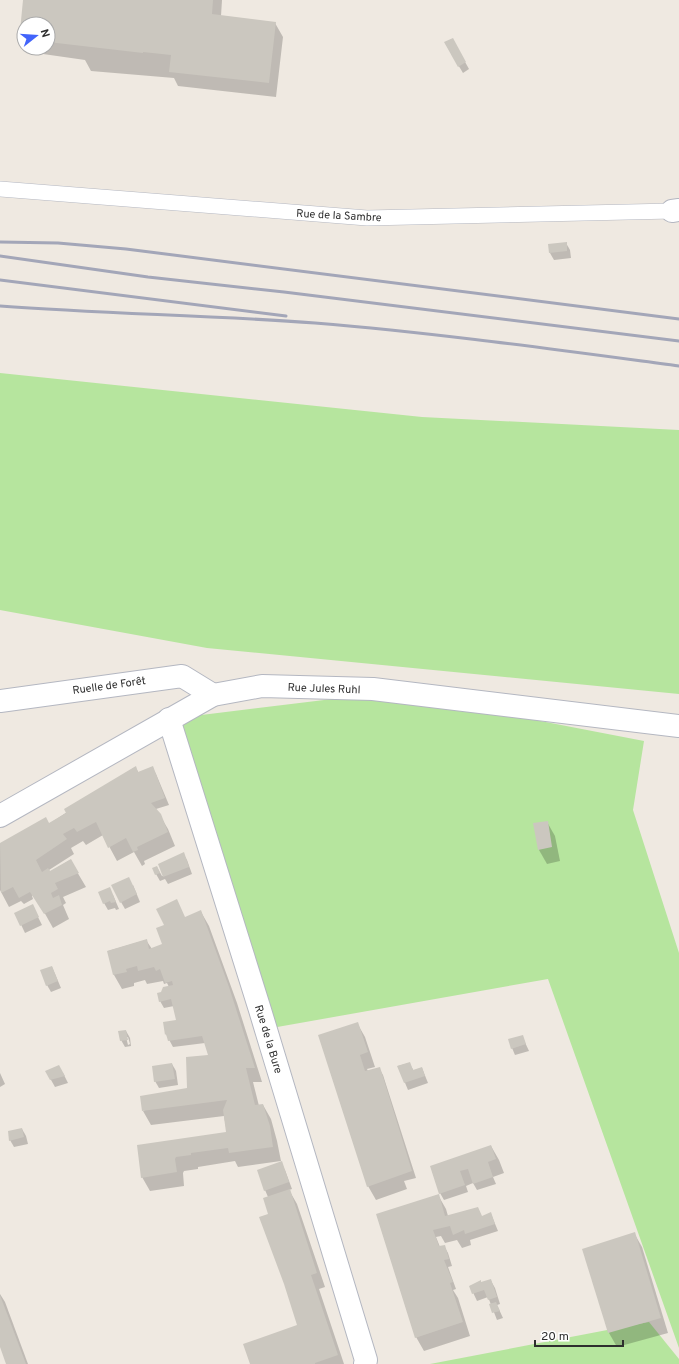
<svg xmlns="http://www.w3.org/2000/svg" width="679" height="1364" font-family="Overpass,sans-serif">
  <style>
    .green { fill: #b6e59e }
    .shadow { fill: #0003; fill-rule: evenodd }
    .building { fill: #cbc7bf }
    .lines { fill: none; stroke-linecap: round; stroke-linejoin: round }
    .lane-casing { stroke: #b4b7c1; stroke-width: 16 }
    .street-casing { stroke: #b4b7c1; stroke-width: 24 }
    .lane { stroke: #fff; stroke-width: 15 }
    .street { stroke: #fff; stroke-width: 22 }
    .rail { stroke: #a3a6b8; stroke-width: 3 }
    .labels { text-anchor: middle; stroke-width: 3; stroke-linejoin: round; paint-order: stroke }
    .street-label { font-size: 11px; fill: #2e2e2e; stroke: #fff }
  </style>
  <rect width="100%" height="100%" fill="#efe9e1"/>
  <g class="green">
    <path d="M 0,373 L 422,417 L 679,430 L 679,694 L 207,648 L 0,610 Z"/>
    <path d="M 390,692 L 644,741 L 633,810 L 679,953 L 679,1348 L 548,979 L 266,1029 L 169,719 Z"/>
    <path d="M 649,1322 L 679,1359 L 679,1364 L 430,1364 Z"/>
  </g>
  <g class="shadow">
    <path d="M 24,0 L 222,0 L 221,16 L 275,23 L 283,37 L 276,97 L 178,86 L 174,78 L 91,71 L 85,60 L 36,53 L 32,48 L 48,48 L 48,24 L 24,24 L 24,36 L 21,31 Z"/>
    <path d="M 452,39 L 469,69 L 463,73 L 445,43 Z"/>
    <path d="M 566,243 L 570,250 L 571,258 L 554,260 L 550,253 L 549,245 Z"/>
    <path d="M 135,767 L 139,773 L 152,767 L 156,774 L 169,805 L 156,809 L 168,829 L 175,846 L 144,861 L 145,864 L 142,866 L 134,852 L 117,861 L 103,835 L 86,845 L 83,841 L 71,848 L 74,854 L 49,870 L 50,872 L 70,860 L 86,887 L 63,897 L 66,903 L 63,905 L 69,919 L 53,928 L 34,894 L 32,896 L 33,899 L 24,904 L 21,901 L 9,907 L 0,890 L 0,844 L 46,819 L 49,824 Z"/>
    <path d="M 547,822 L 555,836 L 560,861 L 547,864 L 539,850 Z"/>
    <path d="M 183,853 L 187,860 L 192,874 L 168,884 L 165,879 L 160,881 L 156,874 L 157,867 L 162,876 L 163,876 Z"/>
    <path d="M 133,885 L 140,902 L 125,909 L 121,902 Z"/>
    <path d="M 113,895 L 119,909 L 116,910 L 115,908 L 108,910 L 104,903 Z"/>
    <path d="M 201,912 L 209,926 L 237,1003 L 262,1082 L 253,1082 L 259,1106 L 263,1105 L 271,1119 L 277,1141 L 281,1161 L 238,1167 L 235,1161 L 198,1167 L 198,1169 L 184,1171 L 183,1173 L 184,1186 L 150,1191 L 142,1177 L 138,1146 L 227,1133 L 224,1116 L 151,1125 L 143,1111 L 188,1088 L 209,1056 L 205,1043 L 173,1047 L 166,1034 L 177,1020 L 174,1006 L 164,1008 L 160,1001 L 162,993 L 169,987 L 167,983 L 164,984 L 163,981 L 147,984 L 145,980 L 134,983 L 134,986 L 122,989 L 114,975 L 108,951 L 146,940 L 152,949 L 163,945 L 185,918 Z"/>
    <path d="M 36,913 L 42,925 L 25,933 L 16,914 Z"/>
    <path d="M 52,967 L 61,988 L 51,992 L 47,985 Z"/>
    <path d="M 357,1023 L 365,1037 L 375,1067 L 367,1069 L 368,1071 L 379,1068 L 383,1075 L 416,1178 L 404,1181 L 407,1189 L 376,1200 L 368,1186 Z"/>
    <path d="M 126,1031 L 130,1038 L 131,1046 L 125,1047 L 121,1040 ZM 126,1037 L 128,1037 L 130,1044 L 128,1045 Z"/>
    <path d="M 522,1036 L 529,1051 L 515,1055 L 512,1048 Z"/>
    <path d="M 409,1063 L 414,1071 L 422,1068 L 428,1083 L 408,1090 L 398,1066 Z"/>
    <path d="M 172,1064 L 176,1071 L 178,1085 L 159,1088 L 155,1081 Z"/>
    <path d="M 46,1071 L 63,1073 L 68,1083 L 55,1087 Z"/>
    <path d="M 0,1073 L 5,1084 L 0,1087 Z"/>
    <path d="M 22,1129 L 26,1136 L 28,1144 L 14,1147 L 10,1140 Z"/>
    <path d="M 491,1146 L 499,1160 L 504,1173 L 493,1177 L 496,1184 L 477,1190 L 473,1183 L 466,1186 L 468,1192 L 444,1200 L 440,1193 L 435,1179 Z"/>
    <path d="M 281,1163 L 285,1170 L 292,1189 L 289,1190 L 297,1204 L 325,1287 L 319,1289 L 344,1364 L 251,1364 L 298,1326 L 269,1215 L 268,1197 L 265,1190 Z"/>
    <path d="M 438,1195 L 446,1209 L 448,1216 L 482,1217 L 491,1214 L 498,1231 L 470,1240 L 471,1245 L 462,1248 L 457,1240 L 445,1243 L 441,1236 L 436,1237 L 440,1247 L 444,1246 L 448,1253 L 452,1266 L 448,1267 L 456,1289 L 453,1290 L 458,1298 L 470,1336 L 424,1351 L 416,1337 L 377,1215 Z"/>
    <path d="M 634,1233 L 642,1247 L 668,1333 L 617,1347 L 609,1333 Z"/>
    <path d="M 491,1281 L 495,1288 L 500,1304 L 497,1305 L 503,1318 L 497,1320 L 488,1297 L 477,1301 L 470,1286 Z"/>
    <path d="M 0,1294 L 5,1302 L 28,1364 L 7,1364 L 0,1345 Z"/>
  </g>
  <g class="building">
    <path d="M 23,0 L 213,0 L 212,14 L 276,22 L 269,83 L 169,72 L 171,55 L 143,52 L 143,53 L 48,42 L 48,24 L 24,24 L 24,36 L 20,31 Z"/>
    <path d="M 453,38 L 466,62 L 458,67 L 444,42 Z"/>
    <path d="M 567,242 L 567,251 L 549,253 L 548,244 Z"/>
    <path d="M 136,766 L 138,772 L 153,766 L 165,798 L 151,803 L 161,814 L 168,832 L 137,847 L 138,850 L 133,852 L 126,838 L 108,848 L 96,822 L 77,832 L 74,828 L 63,834 L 67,839 L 36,860 L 42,872 L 48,868 L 50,871 L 71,859 L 79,873 L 55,883 L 58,889 L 51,893 L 53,898 L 59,895 L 62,905 L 44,914 L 30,892 L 19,898 L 13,887 L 1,893 L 0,843 L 46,817 L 49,823 L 66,813 L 64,809 Z"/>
    <path d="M 548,821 L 552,847 L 538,850 L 533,823 Z"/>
    <path d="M 184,852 L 189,867 L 163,877 L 158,864 Z"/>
    <path d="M 157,866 L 160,873 L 155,875 L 152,868 Z"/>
    <path d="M 129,877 L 137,894 L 120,903 L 111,885 Z"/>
    <path d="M 110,887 L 116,902 L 111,903 L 110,901 L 103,904 L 98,892 Z"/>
    <path d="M 177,899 L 185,917 L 201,910 L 229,987 L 255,1068 L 246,1068 L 255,1105 L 263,1104 L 270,1126 L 273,1147 L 229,1153 L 228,1148 L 191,1153 L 191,1155 L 176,1157 L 175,1159 L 177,1172 L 141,1178 L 137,1145 L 226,1132 L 223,1110 L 227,1100 L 142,1111 L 140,1096 L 187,1088 L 186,1057 L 208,1055 L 202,1036 L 168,1041 L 166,1034 L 165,1035 L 163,1022 L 176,1020 L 171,999 L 159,1002 L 157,993 L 161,992 L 163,987 L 173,985 L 172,981 L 165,983 L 160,969 L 156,971 L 154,967 L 138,971 L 137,966 L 126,969 L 127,972 L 113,975 L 107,951 L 147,939 L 149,949 L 162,944 L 156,928 L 164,925 L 156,909 Z"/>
    <path d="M 33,904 L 39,917 L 20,926 L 14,913 Z"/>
    <path d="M 52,966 L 58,981 L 46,986 L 40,970 Z"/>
    <path d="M 358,1022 L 368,1052 L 360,1055 L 365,1071 L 380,1067 L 412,1171 L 367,1187 L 318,1035 Z"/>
    <path d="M 126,1030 L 128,1040 L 120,1041 L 118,1031 Z"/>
    <path d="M 523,1035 L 526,1044 L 511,1049 L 508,1039 Z"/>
    <path d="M 410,1062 L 413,1070 L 422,1067 L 425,1076 L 404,1083 L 397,1066 Z"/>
    <path d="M 172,1063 L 175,1079 L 154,1082 L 152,1066 Z"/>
    <path d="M 59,1065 L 65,1076 L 50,1080 L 45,1071 Z"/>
    <path d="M 22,1128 L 24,1137 L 9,1141 L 8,1131 Z"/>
    <path d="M 491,1145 L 496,1159 L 488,1162 L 493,1177 L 473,1184 L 468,1169 L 460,1171 L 465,1185 L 439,1194 L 430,1166 Z"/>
    <path d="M 282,1161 L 289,1182 L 264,1191 L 257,1170 Z"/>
    <path d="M 290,1189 L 317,1273 L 311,1275 L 338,1355 L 315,1363 L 315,1364 L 250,1364 L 243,1344 L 297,1325 L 284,1284 L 259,1217 L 268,1214 L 263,1198 Z"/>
    <path d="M 439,1194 L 445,1216 L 478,1207 L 482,1216 L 491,1212 L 495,1224 L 465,1234 L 464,1230 L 453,1235 L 450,1226 L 433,1230 L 439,1246 L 445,1245 L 449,1259 L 444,1260 L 453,1282 L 450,1283 L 463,1322 L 415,1338 L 376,1214 Z"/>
    <path d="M 635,1232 L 661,1318 L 608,1333 L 582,1249 Z"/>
    <path d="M 491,1279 L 497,1297 L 488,1300 L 484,1290 L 472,1294 L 469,1286 L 481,1280 L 481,1282 Z"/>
    <path d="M 0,1295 L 26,1364 L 6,1364 L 0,1347 Z"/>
    <path d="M 496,1302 L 500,1311 L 492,1313 L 489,1304 Z"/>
  </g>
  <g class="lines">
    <g class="lane-casing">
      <path id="lane" d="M 0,189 L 367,218 L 672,211"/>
    </g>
    <g class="street-casing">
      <g id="street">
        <path d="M 672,211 L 679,210"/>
        <path d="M 0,701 L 182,676 L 213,695"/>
        <path d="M 169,719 L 260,1010 L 366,1360 L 365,1364"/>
        <path d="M 0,816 L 213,695 L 262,686 L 373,689 L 679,726"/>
      </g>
    </g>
    <use href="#lane" class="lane"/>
    <use href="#street" class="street"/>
    <g class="rail">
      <path d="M 0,242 L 58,243 L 126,249 L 679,319"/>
      <path d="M 0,256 L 148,277 L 284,292 L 679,341"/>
      <path d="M 0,280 L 286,316"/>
      <path d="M 0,306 C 105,314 210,315 315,323 C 437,333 558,350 679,366"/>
    </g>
  </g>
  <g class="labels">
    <g class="street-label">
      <text transform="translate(339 215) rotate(3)" y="4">Rue de la Sambre</text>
      <text transform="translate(109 685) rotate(-8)" y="4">Ruelle de Forêt</text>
      <text transform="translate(324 688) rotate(2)" y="4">Rue Jules Ruhl</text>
      <text transform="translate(269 1039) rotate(73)" y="4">Rue de la Bure</text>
    </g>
  </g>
  <g transform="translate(36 36) rotate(73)"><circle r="19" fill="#ffffff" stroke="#ababab"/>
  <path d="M0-3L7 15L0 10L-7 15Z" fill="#4264fb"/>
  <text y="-6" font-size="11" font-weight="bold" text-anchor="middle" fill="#2e2e2e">N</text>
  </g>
  <path d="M535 1340v6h88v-6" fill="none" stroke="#2e2e2e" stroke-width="2"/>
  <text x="541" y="1340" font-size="12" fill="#2e2e2e" stroke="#ffffff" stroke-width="3" paint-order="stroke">20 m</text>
</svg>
